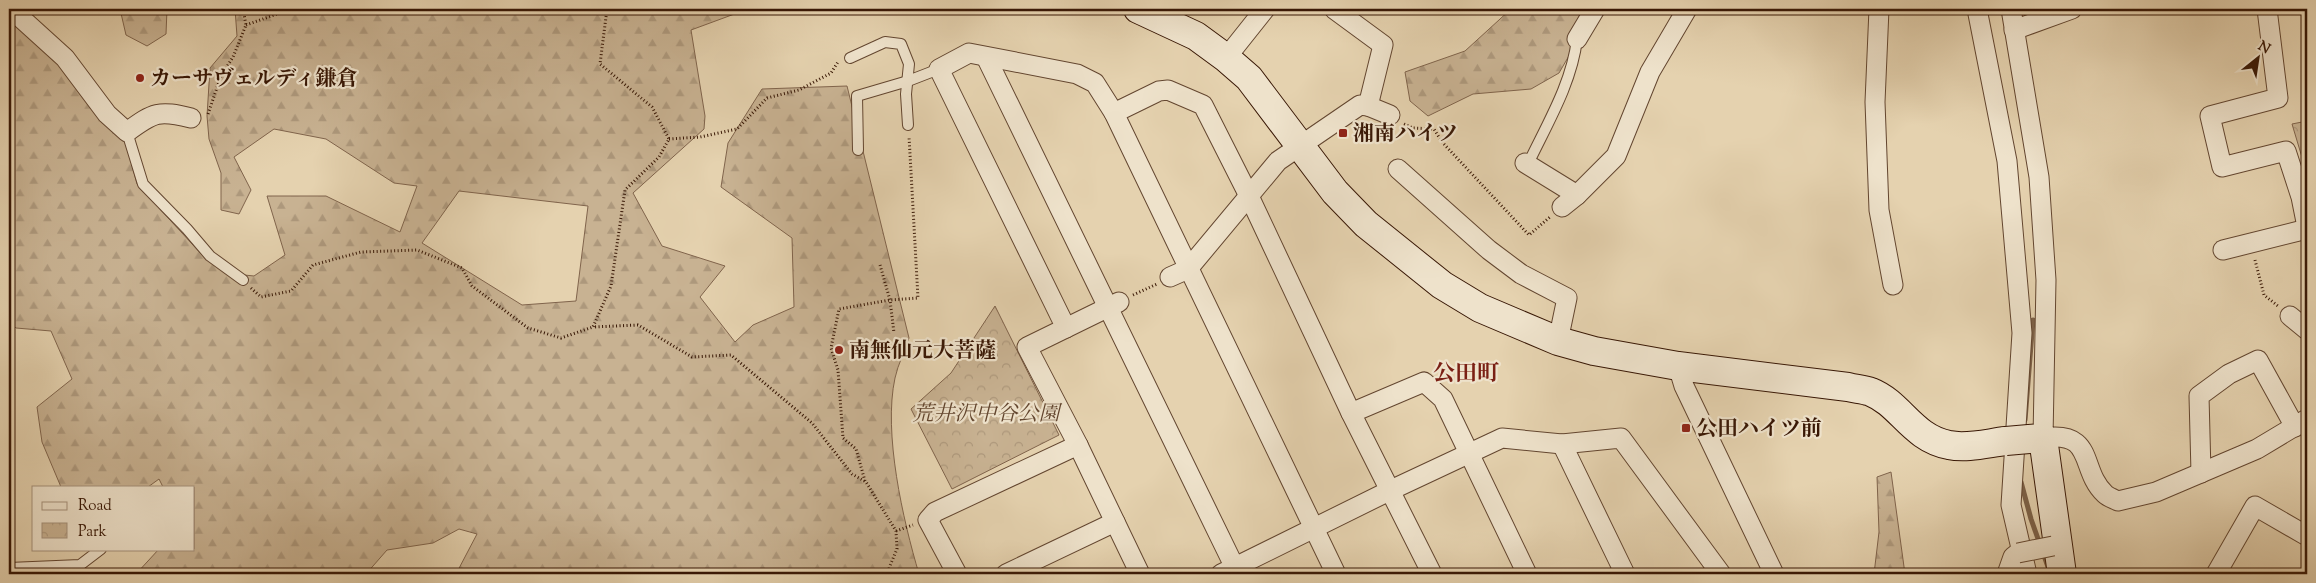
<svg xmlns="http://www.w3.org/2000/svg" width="2316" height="583" font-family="'Sorts Mill Goudy','Noto Serif JP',serif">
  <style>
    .forest { fill: url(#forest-firs); stroke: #80644c; fill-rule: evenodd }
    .park { fill: url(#park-crowns); stroke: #80644c }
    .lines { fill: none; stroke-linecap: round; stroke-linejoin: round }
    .stream { stroke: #7c6148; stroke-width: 5 }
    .lane-casing { stroke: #634630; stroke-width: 12 }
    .street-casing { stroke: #634630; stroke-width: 21 }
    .secondary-casing { stroke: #381705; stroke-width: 30 }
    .path { stroke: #381705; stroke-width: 3; stroke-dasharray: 1 2.5; stroke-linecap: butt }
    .lane { stroke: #eee2cb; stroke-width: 10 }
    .street { stroke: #eee2cb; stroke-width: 19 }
    .secondary { stroke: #eee2cb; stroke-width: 28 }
    .street-bridge-casing { stroke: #634630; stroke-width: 21; stroke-linecap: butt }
    .secondary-bridge-casing { stroke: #381705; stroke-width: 30; stroke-linecap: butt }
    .street-bridge { stroke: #eee2cb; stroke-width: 19 }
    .secondary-bridge { stroke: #eee2cb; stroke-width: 28 }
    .poi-dot { fill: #8f2418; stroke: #eee2cb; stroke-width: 2 }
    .labels { text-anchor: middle; stroke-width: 4.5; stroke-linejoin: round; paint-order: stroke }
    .poi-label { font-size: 21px; font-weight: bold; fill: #381705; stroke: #eee2cb; text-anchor: start }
    .park-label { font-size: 21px; font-style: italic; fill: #63462f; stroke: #eee2cb }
    .neighbourhood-label { font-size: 22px; font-weight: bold; fill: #7a1f14; stroke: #eee2cb }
  </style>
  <defs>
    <pattern id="forest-firs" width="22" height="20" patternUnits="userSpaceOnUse" patternTransform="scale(1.25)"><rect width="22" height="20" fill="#c8b292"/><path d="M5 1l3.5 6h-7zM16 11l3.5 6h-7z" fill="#ad987c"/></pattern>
    <pattern id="park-crowns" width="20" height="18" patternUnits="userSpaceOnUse" patternTransform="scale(1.25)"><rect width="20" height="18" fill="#c8b292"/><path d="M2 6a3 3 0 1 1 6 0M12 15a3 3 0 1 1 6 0" fill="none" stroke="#ad987c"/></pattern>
  </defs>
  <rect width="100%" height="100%" fill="#e5d2af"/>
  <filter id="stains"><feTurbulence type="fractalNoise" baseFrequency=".004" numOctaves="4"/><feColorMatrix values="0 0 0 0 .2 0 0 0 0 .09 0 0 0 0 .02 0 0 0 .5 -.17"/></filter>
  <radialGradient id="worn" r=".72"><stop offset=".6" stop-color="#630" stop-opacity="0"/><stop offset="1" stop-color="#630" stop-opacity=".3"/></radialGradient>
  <g class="forest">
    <path d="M 120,9 L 167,9 L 166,34 L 147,46 L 126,35 Z"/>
    <path d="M 235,9 L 748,9 L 691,30 L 705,116 L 704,129 L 633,193 L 662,246 L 725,266 L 700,297 L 735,342 L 753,325 L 794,307 L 792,238 L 721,187 L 728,143 L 762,89 L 847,86 L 909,338 C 905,351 898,364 895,378 C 883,433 903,520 919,574 L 456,574 L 477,534 L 459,529 L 433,543 L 387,550 L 366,574 L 136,574 L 159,549 L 194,549 L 194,487 L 163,487 L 159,479 L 148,487 L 61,487 L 42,442 L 37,407 L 72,379 L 51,331 L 16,328 L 9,322 L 9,17 L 32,34 L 126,142 L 137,184 L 204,257 L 225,273 L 254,276 L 285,255 L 267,196 L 326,196 L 400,232 L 417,186 L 394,183 L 326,139 L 274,129 L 234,157 L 251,190 L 239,214 L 221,210 L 221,173 L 209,139 L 207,116 L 210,68 L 237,36 ZM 459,191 L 588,206 L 576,301 L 522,305 L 422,243 Z"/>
    <path d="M 1511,9 L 1584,9 L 1577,42 L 1559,73 L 1531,89 L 1473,94 L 1428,116 L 1410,101 L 1405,72 L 1465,51 Z"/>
    <path d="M 1891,472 L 1905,574 L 1874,574 L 1879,532 L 1877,477 Z"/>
  </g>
  <g class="park">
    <path d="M 2307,121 L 2307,174 L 2292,124 Z"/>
    <path d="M 995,306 L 1059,435 L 952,489 L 911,409 L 951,373 Z"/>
  </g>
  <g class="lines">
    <g class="stream">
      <path d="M 2025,420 L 2033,320 L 2040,324"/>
      <path d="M 2021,482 L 2031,519 L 2048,567"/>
    </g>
    <g class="lane-casing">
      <g id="lane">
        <path d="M 850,58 L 885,42 L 901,44 L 909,64 L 906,94 L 908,125"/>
        <path d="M 127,132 L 143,184 L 187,229 L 210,256 L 243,280"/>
        <path d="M 858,150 L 857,96 L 908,81 L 939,69"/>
        <path d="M 1528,164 C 1547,124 1572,83 1577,39"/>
        <path d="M 9,568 L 80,565 L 101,549"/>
      </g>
    </g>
    <g class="street-casing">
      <g id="street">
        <path d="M 11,9 L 65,58 L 107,114 L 127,132 C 154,112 159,110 191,118"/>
        <path d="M 1879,9 L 1875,102 L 1879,210 L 1893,285"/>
        <path d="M 1977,9 L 2007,161 L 2022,333 L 2011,505 L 2027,574"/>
        <path d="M 2011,9 L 2039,177 L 2046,280 L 2043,438 C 2096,430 2079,470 2105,494 C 2108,497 2114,499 2118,501 L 2156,492 L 2257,449 L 2307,419"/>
        <path d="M 2267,9 L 2278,98 L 2210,116 L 2222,167 L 2286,151 L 2301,197 L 2307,227"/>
        <path d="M 2014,30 L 2072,9"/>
        <path d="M 1577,39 L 1595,9"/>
        <path d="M 986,57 L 1238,574"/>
        <path d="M 1226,58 L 1265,9"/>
        <path d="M 1368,106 L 1390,115"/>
        <path d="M 1114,113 L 1159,91 L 1168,90 L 1203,105 L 1249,196 L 1351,413 L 1432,574"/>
        <path d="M 1525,163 L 1577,195"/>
        <path d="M 1398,169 L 1489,250 L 1521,274 L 1567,298 L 1558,341"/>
        <path d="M 1562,207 L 1577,195 L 1616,156 L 1650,72 L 1687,9"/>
        <path d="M 2223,250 L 2307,229"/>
        <path d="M 1170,277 L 1188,269 L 1278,161 L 1360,105 L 1368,106 L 1383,45 L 1334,9"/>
        <path d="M 1119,302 L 1027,347 L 1078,445 L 1140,574"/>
        <path d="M 2290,316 L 2307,330"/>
        <path d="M 1066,328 L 939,69 L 969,53 L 1077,74 L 1095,83 L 1114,113 L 1336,574"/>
        <path d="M 1678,366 L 1684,386 L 1774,574"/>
        <path d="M 1351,413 L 1424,382 L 1443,399 L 1527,574"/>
        <path d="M 1562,444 L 1625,574"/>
        <path d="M 2201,473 L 2199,396 L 2229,374 L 2258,360 L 2295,427"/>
        <path d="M 957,574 L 928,520 L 935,512 L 1078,445"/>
        <path d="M 1006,574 L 1115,522"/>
        <path d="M 1221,574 L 1391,490 L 1502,438 L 1562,444 L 1621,438 L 1721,574"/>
        <path d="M 2007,574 L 2013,557 L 2018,553"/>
        <path d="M 2216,574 L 2255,506 L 2307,536"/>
      </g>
    </g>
    <g class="secondary-casing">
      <g id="secondary">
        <path d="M 1138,9 L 1196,36 L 1226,58 L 1249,78 L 1335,192 L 1366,224 L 1442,285 L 1480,308 L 1558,341 L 1594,351 L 1678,366 L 1848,387 C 1855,389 1864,389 1871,392 C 1901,404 1912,438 1949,445 C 1967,449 1988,443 2006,441"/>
        <path d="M 2029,439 L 2043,438 L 2062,574"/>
      </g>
    </g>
    <g class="path">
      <path d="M 607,9 L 600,64 L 652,107 L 669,139 L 659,157 L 625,190 L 611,286 L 593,327 L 638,325 L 692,357 L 731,355 L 812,423 L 852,474 L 866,482 L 896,531 L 897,549 L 889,568"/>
      <path d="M 246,25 L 291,9"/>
      <path d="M 208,114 L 221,76 L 233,57 L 246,25 L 243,9"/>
      <path d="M 1404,124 L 1413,128 L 1434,129 L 1442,142 L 1529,235 L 1550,217"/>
      <path d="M 669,139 L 700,137 L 737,129 L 767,98 L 799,90 L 831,73 L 838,62"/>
      <path d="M 2255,260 L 2264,295 L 2278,306"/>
      <path d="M 880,265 L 890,300 L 894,333"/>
      <path d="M 251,288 L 261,297 L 291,291 L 313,265 L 361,252 L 417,250 L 462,268 L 472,286 L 528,328 L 561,338 L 593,327"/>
      <path d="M 1133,295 L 1157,284"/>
      <path d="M 865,481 L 856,449 L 843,438 L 838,370 L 831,348 L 839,309 L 890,300 L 918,298 L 909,136"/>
      <path d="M 896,531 L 913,525"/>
    </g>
    <use href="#lane" class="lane"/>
    <use href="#street" class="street"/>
    <use href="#secondary" class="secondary"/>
    <g class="street-bridge-casing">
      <path id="street-bridge" d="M 2018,553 L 2053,546"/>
    </g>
    <g class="secondary-bridge-casing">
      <path id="secondary-bridge" d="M 2006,441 L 2029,439"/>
    </g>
    <use href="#street-bridge" class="street-bridge"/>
    <use href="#secondary-bridge" class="secondary-bridge"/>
  </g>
  <g class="poi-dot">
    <circle cx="140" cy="78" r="5"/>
    <rect x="1338" y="128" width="10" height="10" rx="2.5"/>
    <circle cx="839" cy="350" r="5"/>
    <rect x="1681" y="423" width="10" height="10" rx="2.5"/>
  </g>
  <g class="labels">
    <g class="poi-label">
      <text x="150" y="85">カーサヴェルディ鎌倉</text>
      <text x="1353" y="140">湘南ハイツ</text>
      <text x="849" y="357">南無仙元大菩薩</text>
      <text x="1696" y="435">公田ハイツ前</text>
    </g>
    <g class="park-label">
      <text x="986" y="420">荒井沢中谷公園</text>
    </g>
    <g class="neighbourhood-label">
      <text x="1466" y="380">公田町</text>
    </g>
  </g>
  <rect width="2316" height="583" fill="none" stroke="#e5d2af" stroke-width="30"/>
  <rect x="10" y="10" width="2296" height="563" fill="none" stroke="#381705" stroke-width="2.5"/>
  <rect x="15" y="15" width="2286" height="553" fill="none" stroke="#381705"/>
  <rect x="32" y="486" width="162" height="65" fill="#eee2cb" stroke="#a5917c"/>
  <rect x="42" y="502" width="25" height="8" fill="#eee2cb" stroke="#a5917c"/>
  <text x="78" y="510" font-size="15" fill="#381705">Road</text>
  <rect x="42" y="523" width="25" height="15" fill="url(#park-crowns)" stroke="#a5917c"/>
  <text x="78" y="536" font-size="15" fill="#381705">Park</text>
  <g transform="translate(2258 58) rotate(30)" stroke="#eee2cb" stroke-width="4" paint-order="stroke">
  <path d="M0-4L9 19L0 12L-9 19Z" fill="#381705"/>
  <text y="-8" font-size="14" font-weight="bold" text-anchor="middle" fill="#381705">N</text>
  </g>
  <rect width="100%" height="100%" filter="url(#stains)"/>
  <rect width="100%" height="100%" fill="url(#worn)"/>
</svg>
